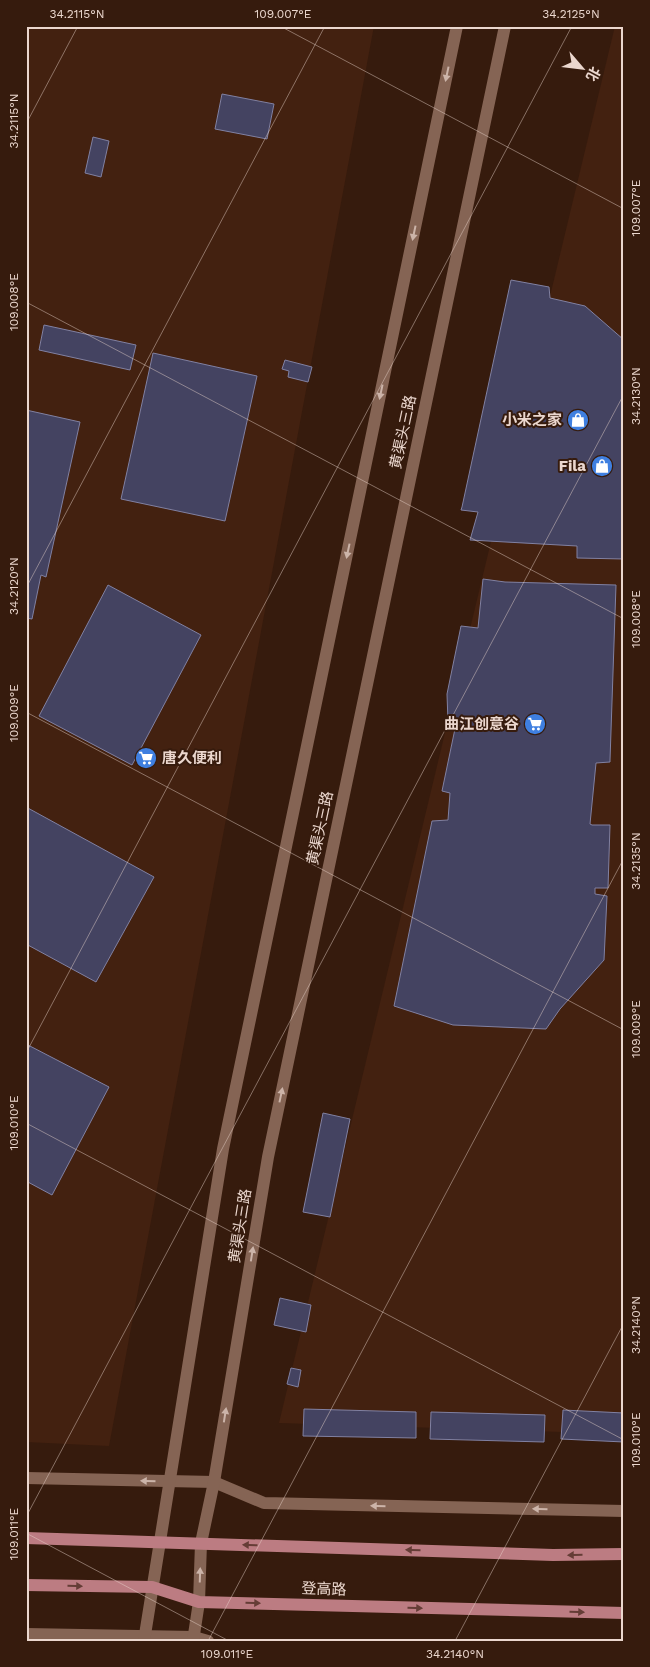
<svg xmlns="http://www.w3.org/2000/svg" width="650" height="1667" font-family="'Work Sans','Noto Sans SC',sans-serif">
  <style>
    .built { fill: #432110 }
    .building { fill: #444361; stroke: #8181a2 }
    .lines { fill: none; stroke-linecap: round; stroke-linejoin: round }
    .minor { stroke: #856454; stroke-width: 12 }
    .major { stroke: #bc7c82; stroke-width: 12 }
    .oneway { fill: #ccb4a9 }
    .oneway2 { fill: #653d36 }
    .ticks { fill: none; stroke: #ebd7ce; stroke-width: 1; stroke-opacity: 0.45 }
    .labels { text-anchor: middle; stroke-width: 4; stroke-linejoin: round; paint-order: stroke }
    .poi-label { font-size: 15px; font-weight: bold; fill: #ebd7ce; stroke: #361b0d; text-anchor: end }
    .street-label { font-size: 15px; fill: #ebd7ce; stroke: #361b0d }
    .neatline { fill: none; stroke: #ebd7ce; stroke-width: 2 }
    .ticks-label { font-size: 12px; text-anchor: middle; fill: #ebd7ce }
  </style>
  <rect width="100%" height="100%" fill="#361b0d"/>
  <g class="built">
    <path d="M 26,26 L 374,26 L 109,1446 L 26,1442 Z"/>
    <path d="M 615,26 L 624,26 L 624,1434 L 279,1423 Z"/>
  </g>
  <g class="building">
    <path d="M 222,94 L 274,104 L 267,139 L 215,129 Z"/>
    <path d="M 93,137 L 109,141 L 101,177 L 85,173 Z"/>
    <path d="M 511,280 L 549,287 L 550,298 L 585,306 L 624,340 L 624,559 L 577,558 L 577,546 L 470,540 L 478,512 L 461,510 L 462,507 Z"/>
    <path d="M 44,325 L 136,345 L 130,370 L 39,350 Z"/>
    <path d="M 153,353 L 257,376 L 225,521 L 121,499 Z"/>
    <path d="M 285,360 L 312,367 L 308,382 L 288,377 L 289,371 L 282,369 Z"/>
    <path d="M 26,410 L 80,422 L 46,577 L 41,575 L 32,619 L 26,618 Z"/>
    <path d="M 483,579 L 505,582 L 616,585 L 610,760 L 610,762 L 596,763 L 590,824 L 592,825 L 610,825 L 608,888 L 595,888 L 595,894 L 607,896 L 604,960 L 560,1009 L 546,1029 L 453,1025 L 394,1006 L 432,821 L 448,820 L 450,793 L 442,791 L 456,724 L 448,722 L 447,694 L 461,626 L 478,628 Z"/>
    <path d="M 108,585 L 201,635 L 132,765 L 39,716 Z"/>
    <path d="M 26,807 L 154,877 L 96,982 L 26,944 Z"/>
    <path d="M 26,1044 L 109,1087 L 52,1195 L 26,1181 Z"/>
    <path d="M 323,1113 L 350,1119 L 330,1217 L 303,1212 Z"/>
    <path d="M 280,1298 L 311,1305 L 306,1332 L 274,1325 Z"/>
    <path d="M 291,1368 L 301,1370 L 298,1387 L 287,1384 Z"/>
    <path d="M 304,1409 L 416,1412 L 416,1438 L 303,1436 Z"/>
    <path d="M 563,1410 L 624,1413 L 624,1442 L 561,1439 Z"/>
    <path d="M 431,1412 L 545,1415 L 544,1442 L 430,1439 Z"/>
  </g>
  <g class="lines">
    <g class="minor">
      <path d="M 26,1478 L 214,1482 L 264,1503 L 624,1511"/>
      <path d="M 26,1634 L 194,1637 L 208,1641"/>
      <path d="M 144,1641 L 223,1149 L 457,26"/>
      <path d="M 193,1641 L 199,1602 L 201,1543 L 214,1482 L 268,1157 L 505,26"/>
    </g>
    <g class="major">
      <path d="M 26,1538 L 553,1555 L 624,1554"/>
      <path d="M 26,1585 L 152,1587 L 199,1602 L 624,1613"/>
    </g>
  </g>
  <defs><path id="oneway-solid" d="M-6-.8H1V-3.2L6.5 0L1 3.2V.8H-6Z" transform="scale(1.25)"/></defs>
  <g class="oneway">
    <use href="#oneway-solid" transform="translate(447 74) rotate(102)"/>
    <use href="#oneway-solid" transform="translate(414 233) rotate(102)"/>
    <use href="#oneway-solid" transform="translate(381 392) rotate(102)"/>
    <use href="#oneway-solid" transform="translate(348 551) rotate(102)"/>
    <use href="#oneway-solid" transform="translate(281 1095) rotate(-78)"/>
    <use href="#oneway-solid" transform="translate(252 1254) rotate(-81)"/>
    <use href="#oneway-solid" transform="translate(225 1415) rotate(-81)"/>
    <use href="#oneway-solid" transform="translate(148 1481) rotate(-178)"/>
    <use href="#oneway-solid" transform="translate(378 1506) rotate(-179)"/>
    <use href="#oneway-solid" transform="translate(540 1509) rotate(-179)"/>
    <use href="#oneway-solid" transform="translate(200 1575) rotate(-88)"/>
  </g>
  <g class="oneway2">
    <use href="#oneway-solid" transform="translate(250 1545) rotate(-178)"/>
    <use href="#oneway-solid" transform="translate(413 1550) rotate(-178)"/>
    <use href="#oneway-solid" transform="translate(575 1555) rotate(179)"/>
    <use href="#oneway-solid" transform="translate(75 1586) rotate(1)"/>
    <use href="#oneway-solid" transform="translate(253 1603) rotate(2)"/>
    <use href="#oneway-solid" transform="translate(415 1608) rotate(2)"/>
    <use href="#oneway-solid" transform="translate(577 1612) rotate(2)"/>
  </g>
  <path class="ticks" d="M 280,26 L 624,209M 26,124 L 78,26M 26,302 L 624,619M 26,588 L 325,26M 26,712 L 624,1030M 26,1053 L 572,26M 26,1123 L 624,1440M 26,1517 L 624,394M 26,1533 L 229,1641M 208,1641 L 624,858M 455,1641 L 624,1323"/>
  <defs>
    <g id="shop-disc" transform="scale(1.125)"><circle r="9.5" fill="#3f7fe0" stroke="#361b0d"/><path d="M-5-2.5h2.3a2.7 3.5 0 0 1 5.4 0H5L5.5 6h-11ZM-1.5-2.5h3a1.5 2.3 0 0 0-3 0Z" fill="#fff"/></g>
    <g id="supermarket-disc" transform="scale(1.125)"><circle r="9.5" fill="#3f7fe0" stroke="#361b0d"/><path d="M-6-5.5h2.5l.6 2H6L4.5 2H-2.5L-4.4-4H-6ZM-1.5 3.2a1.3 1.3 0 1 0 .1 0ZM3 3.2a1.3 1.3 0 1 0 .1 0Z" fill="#fff"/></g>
  </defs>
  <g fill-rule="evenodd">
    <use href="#shop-disc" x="578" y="420"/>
    <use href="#shop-disc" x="602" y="466"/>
    <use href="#supermarket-disc" x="535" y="724"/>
    <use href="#supermarket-disc" x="146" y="758"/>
  </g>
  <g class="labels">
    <g class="poi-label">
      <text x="562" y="425">小米之家</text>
      <text x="586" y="471">Fila</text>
      <text x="519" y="729">曲江创意谷</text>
      <text x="162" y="763" text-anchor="start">唐久便利</text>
    </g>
    <g class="street-label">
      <text transform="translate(403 432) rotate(-78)" y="5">黄渠头三路</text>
      <text transform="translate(320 828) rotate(-78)" y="5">黄渠头三路</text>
      <text transform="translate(240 1226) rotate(-81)" y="5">黄渠头三路</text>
      <text transform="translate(324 1589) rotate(2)" y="5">登高路</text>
    </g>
  </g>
  <rect width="650" height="1667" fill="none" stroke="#361b0d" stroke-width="55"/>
  <g transform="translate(582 68) rotate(118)" stroke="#361b0d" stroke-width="4" paint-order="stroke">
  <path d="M0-4L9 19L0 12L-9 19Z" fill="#ebd7ce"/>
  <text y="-8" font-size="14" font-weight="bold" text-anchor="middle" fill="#ebd7ce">北</text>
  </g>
  <rect x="28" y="28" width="594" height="1612" class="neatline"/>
  <g class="ticks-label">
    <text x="77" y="18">34.2115°N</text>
    <text x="283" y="18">109.007°E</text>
    <text x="571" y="18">34.2125°N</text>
    <text transform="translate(14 121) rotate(-90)" y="4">34.2115°N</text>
    <text transform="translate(636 208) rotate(-90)" y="4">109.007°E</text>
    <text transform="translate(14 302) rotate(-90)" y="4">109.008°E</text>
    <text transform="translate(636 396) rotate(-90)" y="4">34.2130°N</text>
    <text transform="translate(14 586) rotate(-90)" y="4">34.2120°N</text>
    <text transform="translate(636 619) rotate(-90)" y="4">109.008°E</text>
    <text transform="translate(14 713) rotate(-90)" y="4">109.009°E</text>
    <text transform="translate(636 861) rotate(-90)" y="4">34.2135°N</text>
    <text transform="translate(636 1029) rotate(-90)" y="4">109.009°E</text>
    <text transform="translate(14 1123) rotate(-90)" y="4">109.010°E</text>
    <text transform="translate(636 1325) rotate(-90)" y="4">34.2140°N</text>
    <text transform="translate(636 1440) rotate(-90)" y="4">109.010°E</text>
    <text transform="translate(14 1534) rotate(-90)" y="4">109.011°E</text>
    <text x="227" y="1658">109.011°E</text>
    <text x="455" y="1658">34.2140°N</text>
  </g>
</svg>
